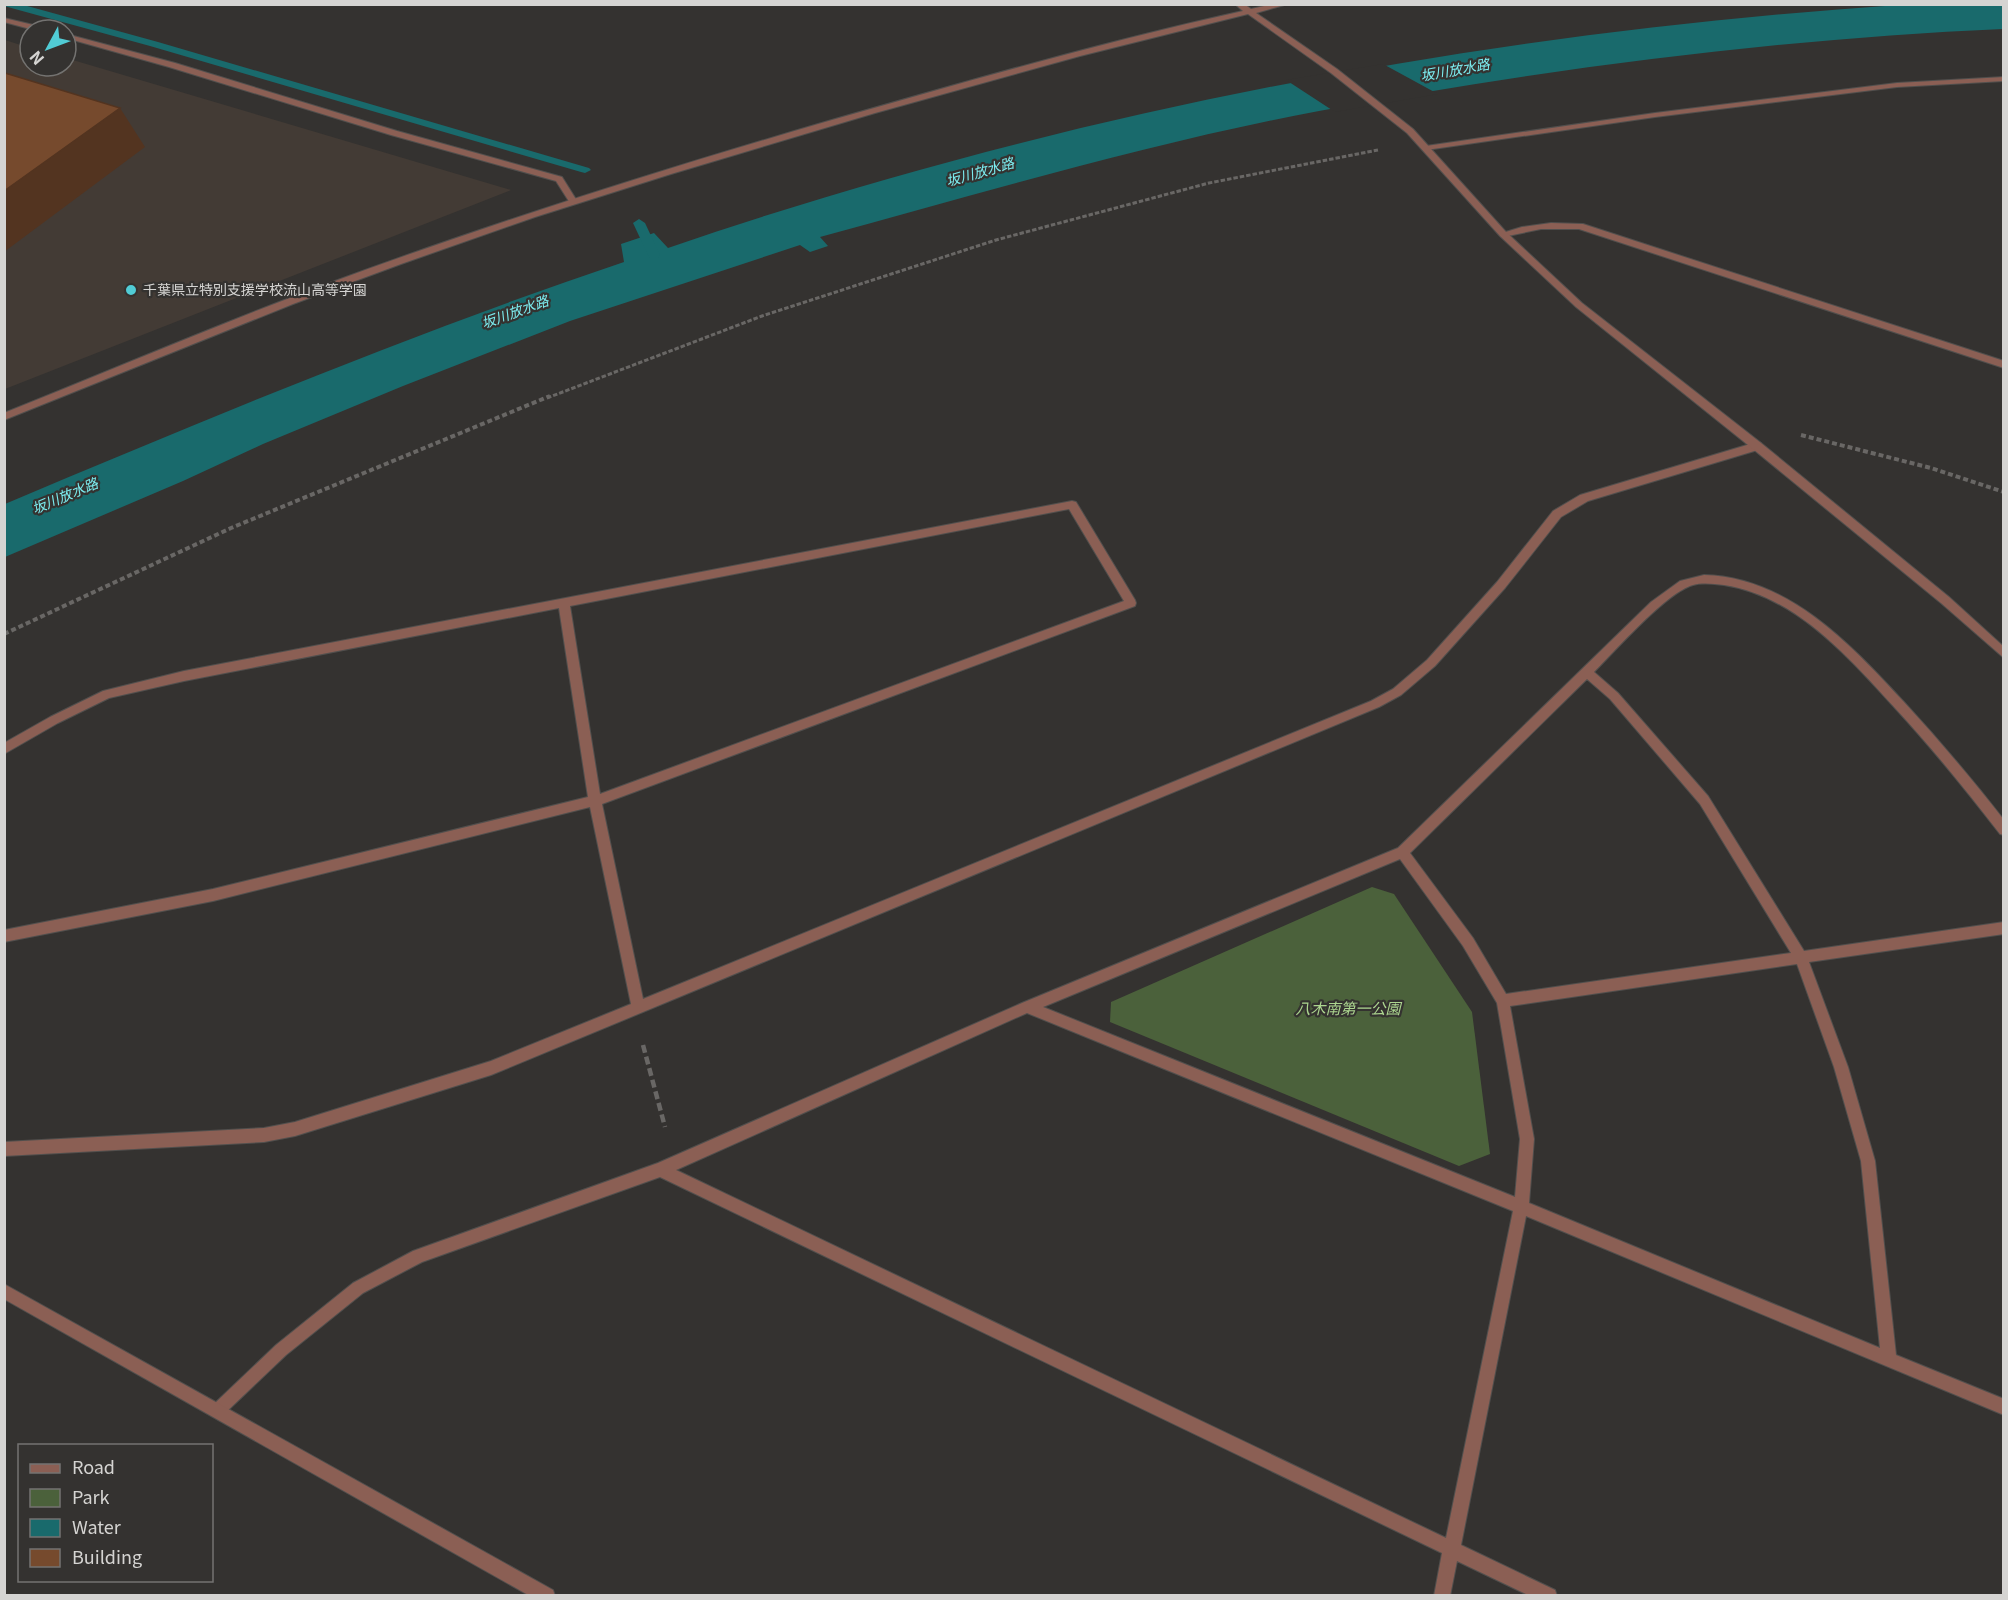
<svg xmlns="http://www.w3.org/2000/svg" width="2008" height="1600" font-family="Georgia,'Noto Sans JP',serif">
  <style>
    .built { fill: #433b35 }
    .green { fill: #4b613b }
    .water { fill: #196a6c }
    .pier { fill: #343230 }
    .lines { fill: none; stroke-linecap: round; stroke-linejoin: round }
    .stream { fill: #196a6c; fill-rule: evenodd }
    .service-casing { stroke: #514f4d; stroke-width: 2 }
    .minor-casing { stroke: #514f4d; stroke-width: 2 }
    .tertiary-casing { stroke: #514f4d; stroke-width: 2 }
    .path-far2 { stroke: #696765; stroke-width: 3; stroke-dasharray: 4.5 2; stroke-linecap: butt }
    .path-far1 { stroke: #696765; stroke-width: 4; stroke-dasharray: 5 3; stroke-linecap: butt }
    .path { stroke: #696765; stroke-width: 4.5; stroke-dasharray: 8 4; stroke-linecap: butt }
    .service { fill: #8b5f54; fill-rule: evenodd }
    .minor { fill: #8b5f54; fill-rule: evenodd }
    .tertiary { fill: #8b5f54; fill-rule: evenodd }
    .shaded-wall { fill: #533420 }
    .building { fill: #764a2d; stroke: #533420; stroke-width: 1.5 }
    .poi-dot { fill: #51ccd5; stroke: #343230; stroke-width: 2 }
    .labels { text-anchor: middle; stroke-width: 4.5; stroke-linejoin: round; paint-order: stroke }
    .far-water-label { font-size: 14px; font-style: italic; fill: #7cedf0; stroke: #343230 }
    .far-poi-label { font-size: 14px; fill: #d5d4d2; stroke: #343230; text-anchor: start }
    .park-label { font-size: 15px; font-style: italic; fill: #acd58f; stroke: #343230 }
  </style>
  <rect width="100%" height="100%" fill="#343230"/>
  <path class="built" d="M 5,40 L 30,48 L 30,66 L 66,66 L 66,58 L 511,190 L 5,389 Z"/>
  <path class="green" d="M 1372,887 L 1394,894 L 1472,1012 L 1490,1154 L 1459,1166 L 1110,1022 L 1111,1002 Z"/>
  <path class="water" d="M 1898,5 L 2003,5 L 2003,29 C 1774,39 1545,69 1319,111 C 1150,143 985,192 820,237 L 828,246 L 810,252 L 800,245 L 570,321 L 403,386 L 263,444 L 183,481 L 5,557 L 5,504 C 209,418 413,333 624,262 L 621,244 L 654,233 L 668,248 C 1063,112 1481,33 1898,5 Z"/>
  <path class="pier" d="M 1383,64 L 1438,94 L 1335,112 L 1286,80 Z"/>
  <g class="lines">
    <g class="stream">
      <path d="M 4,4 L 20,4 L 158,42 L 589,168 L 591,170 L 585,173 L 581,172 L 150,46 L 4,6 Z"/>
      <path d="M 639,219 L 645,223 L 660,255 L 658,258 L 650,258 L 648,255 L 633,223 Z"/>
    </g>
    <g class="service-casing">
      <g id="service">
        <path d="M 4,18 L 46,28 L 47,30 L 34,30 L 4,22 Z"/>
        <path d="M 66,34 L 175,63 L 397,131 L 562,177 L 577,201 L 570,203 L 556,181 L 391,135 L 169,67 L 66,38 Z"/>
      </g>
    </g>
    <g class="minor-casing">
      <g id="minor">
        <path d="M 2004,77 L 2004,81 L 1897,87 L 1655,117 L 1426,150 L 1422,148 L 1426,146 L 1655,113 L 1897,83 Z"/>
        <path d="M 1551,223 L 1583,224 L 2004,361 L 2004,368 L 1579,229 L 1541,229 L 1503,237 L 1499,234 L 1522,227 Z"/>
        <path d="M 1757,442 L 1761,443 L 1761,449 L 1588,501 L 1561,517 L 1505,588 L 1435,666 L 1401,695 L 1379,707 L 491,1075 L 295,1136 L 264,1142 L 4,1156 L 4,1142 L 264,1128 L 295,1122 L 491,1061 L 631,1004 L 590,807 L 213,901 L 4,942 L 4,930 L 213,889 L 588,797 L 559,608 L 184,681 L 109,698 L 58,723 L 4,754 L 4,743 L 50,717 L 103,691 L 184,671 L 1072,501 L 1076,502 L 1135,600 L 1136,603 L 1135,606 L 602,804 L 643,999 L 1371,701 L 1393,689 L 1427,660 L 1497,582 L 1553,511 L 1580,495 ZM 1069,509 L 1124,601 L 600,794 L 570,606 Z"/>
        <path d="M 1704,575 C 1788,577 1850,644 1903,701 C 1938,739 1972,779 2004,820 L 2004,835 L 2000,834 C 1966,790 1932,748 1895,708 C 1849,658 1796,596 1724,585 C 1714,584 1703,582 1693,585 C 1667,592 1615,651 1594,672 L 1618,693 L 1708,796 L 1804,951 L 2004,922 L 2004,934 L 1809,962 L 1848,1067 L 1875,1161 L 1896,1355 L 2004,1399 L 2004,1415 L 1526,1216 L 1461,1545 L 1555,1590 L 1557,1596 L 1530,1596 L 1457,1561 L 1450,1596 L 1434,1596 L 1442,1553 L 660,1177 L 422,1262 L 363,1293 L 286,1355 L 223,1415 L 218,1418 L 213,1415 L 210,1410 L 213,1405 L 276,1345 L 353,1283 L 413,1251 L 658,1163 L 1022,1003 L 1398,848 L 1651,602 L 1680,581 ZM 1587,679 L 1610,699 L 1700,804 L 1791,953 L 1506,994 L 1473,938 L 1410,853 ZM 1400,859 L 1463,946 L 1497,1003 L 1520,1139 L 1515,1197 L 1043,1007 ZM 1797,964 L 1834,1067 L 1861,1161 L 1880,1348 L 1529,1203 L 1534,1139 L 1510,1006 ZM 1027,1013 L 1513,1211 L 1446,1538 L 676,1170 Z"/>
      </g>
    </g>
    <g class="tertiary-casing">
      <g id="tertiary">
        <path d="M 1235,4 L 1244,4 L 1251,9 L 1273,4 L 1288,4 L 1256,13 L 1337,69 L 1413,129 L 1506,232 L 1582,303 L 1761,443 L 1949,597 L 2004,647 L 2004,658 L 1941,603 L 1753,449 L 1576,307 L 1500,236 L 1407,133 L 1331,73 L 1248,14 L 1080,56 L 875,113 L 671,174 L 535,217 L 401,264 L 293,304 L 4,420 L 4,413 C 112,370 218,324 327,284 C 491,223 658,171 825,122 C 964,82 1103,42 1243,11 Z"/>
        <path d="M 4,1284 L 553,1590 L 555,1596 L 530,1596 L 4,1299 Z"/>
      </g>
    </g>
    <path class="path-far2" d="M 547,398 L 762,316 L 996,240 L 1209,183 L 1378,150"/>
    <g class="path-far1">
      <path d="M 1801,435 L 1931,468 L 2004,492"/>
      <path d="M 4,634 L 231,528 L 550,396"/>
    </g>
    <path class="path" d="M 643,1045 L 665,1127"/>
    <use href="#service" class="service"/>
    <use href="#minor" class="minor"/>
    <use href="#tertiary" class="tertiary"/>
  </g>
  <path class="shaded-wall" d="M 120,108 L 145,147 L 4,252 L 4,191 Z"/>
  <path class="building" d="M 5,73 L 120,108 L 4,191 Z"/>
  <circle class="poi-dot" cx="131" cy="290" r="6"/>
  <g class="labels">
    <g class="far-water-label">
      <text transform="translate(1455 70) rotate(-10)" y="5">坂川放水路</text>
      <text transform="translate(980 172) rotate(-16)" y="5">坂川放水路</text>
      <text transform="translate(515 312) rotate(-20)" y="5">坂川放水路</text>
      <text transform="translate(65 496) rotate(-23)" y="5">坂川放水路</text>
    </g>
    <g class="far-poi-label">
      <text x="143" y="295">千葉県立特別支援学校流山高等学園</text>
    </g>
    <g class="park-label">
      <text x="1348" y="1014">八木南第一公園</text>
    </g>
  </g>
  <rect width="2008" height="1600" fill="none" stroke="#d5d4d2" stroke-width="12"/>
  <rect x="18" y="1444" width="195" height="138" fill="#343230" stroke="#747371" stroke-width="1.5"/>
  <rect x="30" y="1464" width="30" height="9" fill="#8b5f54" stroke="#747371" stroke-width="1.5"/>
  <text x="72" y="1474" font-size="18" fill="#d5d4d2">Road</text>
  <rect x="30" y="1489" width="30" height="18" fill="#4b613b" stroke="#747371" stroke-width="1.5"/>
  <text x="72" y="1504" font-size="18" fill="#d5d4d2">Park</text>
  <rect x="30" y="1519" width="30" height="18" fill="#196a6c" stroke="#747371" stroke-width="1.5"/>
  <text x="72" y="1534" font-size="18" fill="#d5d4d2">Water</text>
  <rect x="30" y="1549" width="30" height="18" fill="#764a2d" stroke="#747371" stroke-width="1.5"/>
  <text x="72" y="1564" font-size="18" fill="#d5d4d2">Building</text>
  <g transform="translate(48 48) rotate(229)"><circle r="28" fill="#343230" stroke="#747371" stroke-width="1.5"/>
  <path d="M0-4.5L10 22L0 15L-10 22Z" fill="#51ccd5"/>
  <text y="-9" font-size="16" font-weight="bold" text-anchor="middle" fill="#d5d4d2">N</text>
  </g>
</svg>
